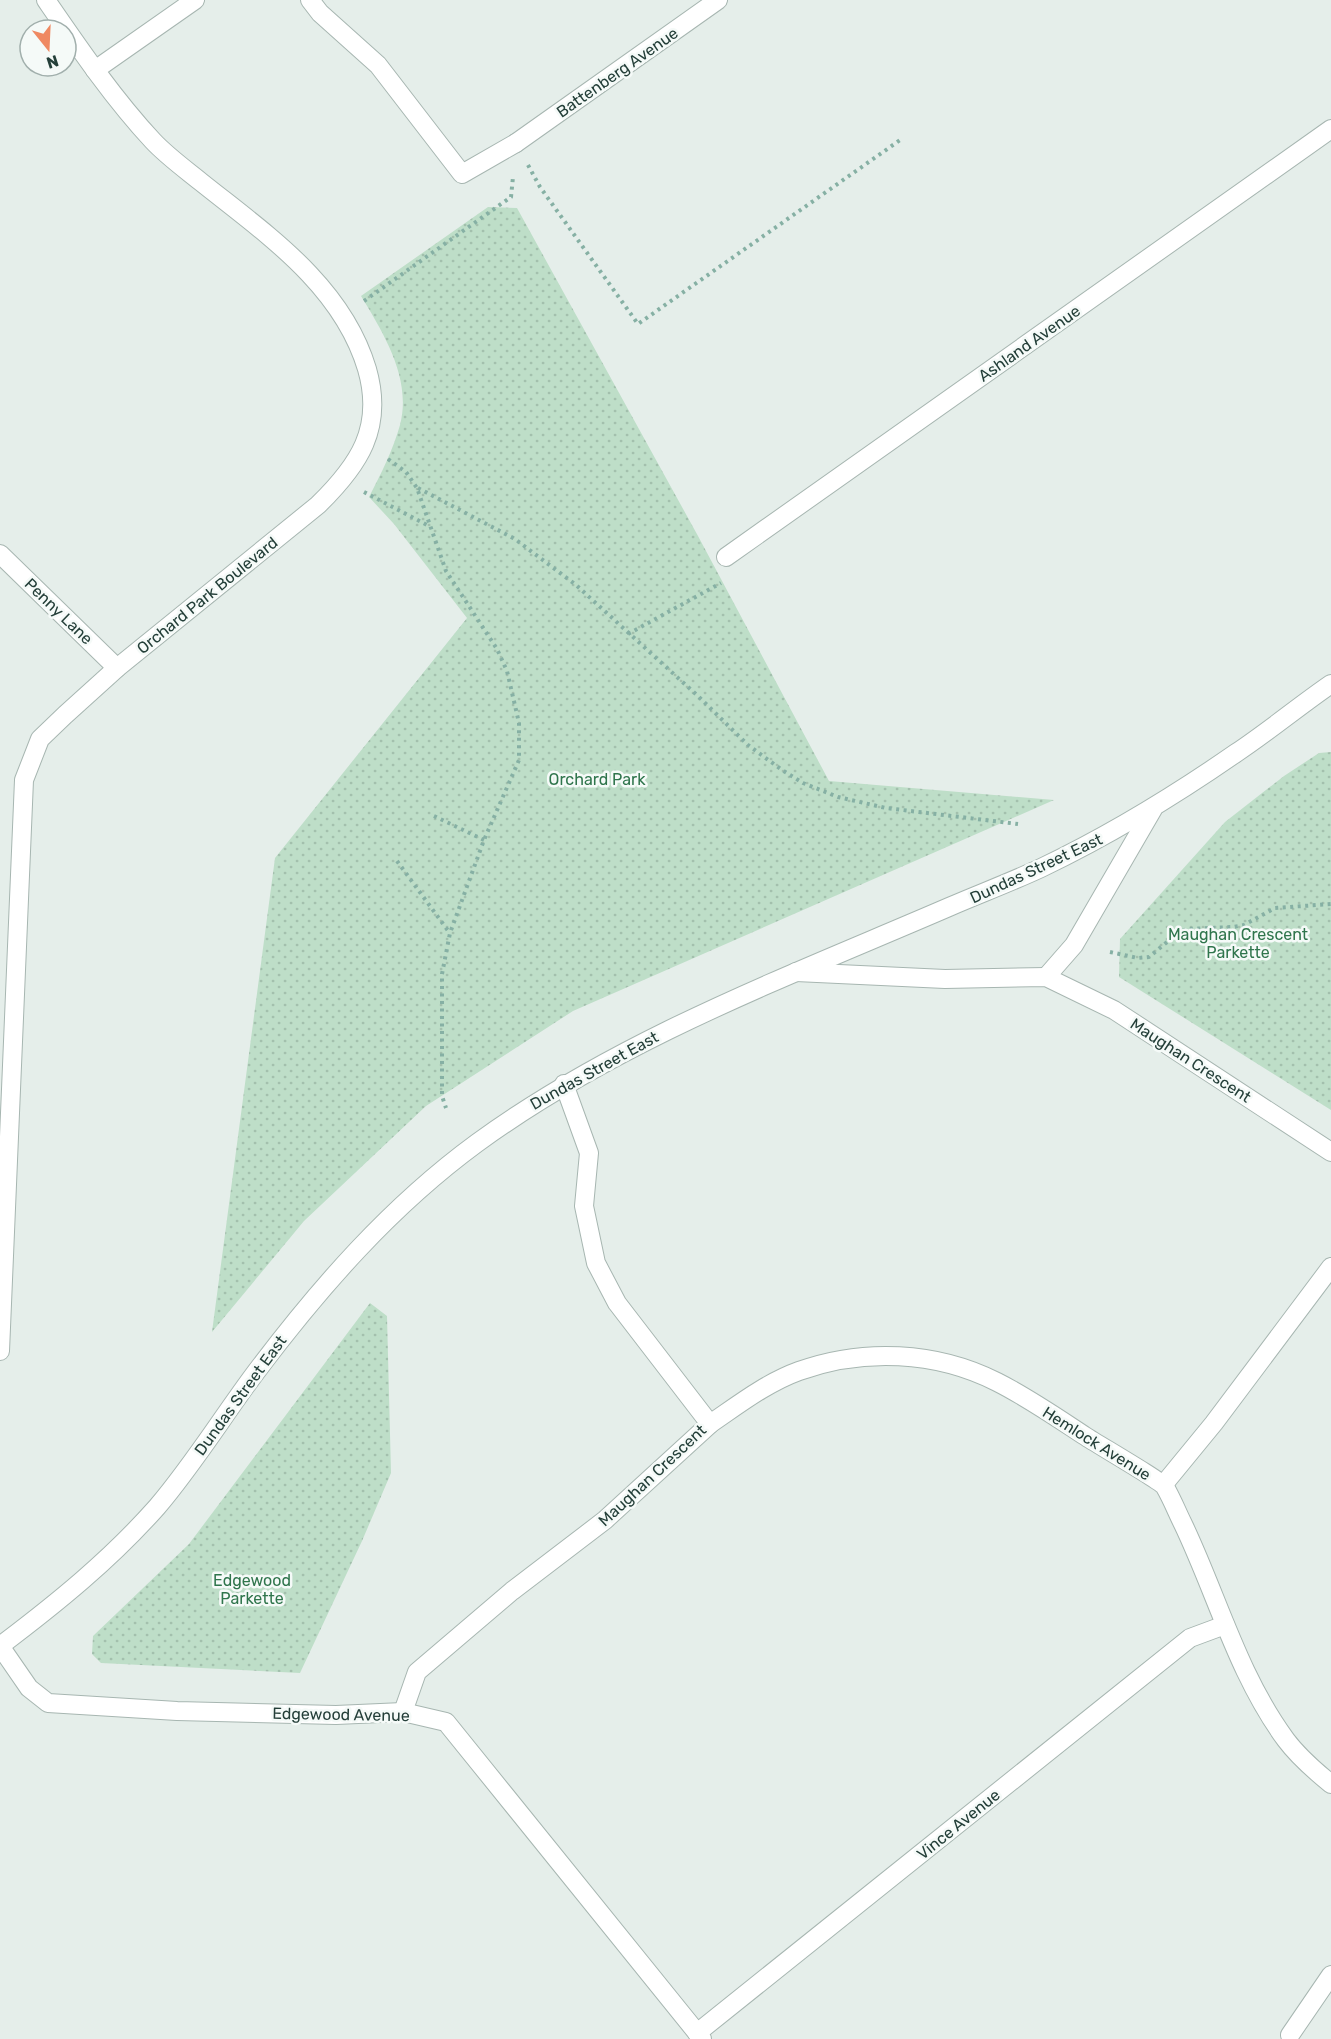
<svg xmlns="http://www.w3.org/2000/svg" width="1331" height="2039" font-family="Rubik,sans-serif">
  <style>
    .park { fill: url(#park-dots) }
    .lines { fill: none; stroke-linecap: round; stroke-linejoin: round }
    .service-casing { stroke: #a7b6b1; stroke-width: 20 }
    .minor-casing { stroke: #a7b6b1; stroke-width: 20 }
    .tertiary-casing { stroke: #a7b6b1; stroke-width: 20 }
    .path { stroke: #86b0a4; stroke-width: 4; stroke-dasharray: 3 4.5; stroke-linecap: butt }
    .service { stroke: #fff; stroke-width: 18 }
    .minor { stroke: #fff; stroke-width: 18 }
    .tertiary { stroke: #fff; stroke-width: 18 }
    .labels { text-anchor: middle; stroke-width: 5; stroke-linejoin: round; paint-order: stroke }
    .street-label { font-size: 16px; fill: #243f39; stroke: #f5faf8 }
    .park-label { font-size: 16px; fill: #2f754c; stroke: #f5faf8 }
  </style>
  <defs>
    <pattern id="park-dots" width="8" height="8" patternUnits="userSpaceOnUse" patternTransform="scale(1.5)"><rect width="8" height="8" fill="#bedec8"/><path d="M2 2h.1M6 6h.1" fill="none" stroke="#a3c0ad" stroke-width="1.8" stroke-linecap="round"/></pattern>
  </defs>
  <rect width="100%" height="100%" fill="#e5eeea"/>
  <g class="park">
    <path d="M 488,207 L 517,208 L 698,536 L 829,781 L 1054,800 L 573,1011 L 426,1106 L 304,1221 L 212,1332 L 275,858 L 467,618 L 394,524 L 369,497 C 381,474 393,450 400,425 C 412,379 384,334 361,296 Z"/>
    <path d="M 1331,752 L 1331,1110 L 1119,977 L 1120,939 L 1225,822 L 1284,776 L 1319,753 Z"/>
    <path d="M 370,1303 L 387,1316 L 391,1473 L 362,1541 L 300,1673 L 101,1663 L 92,1654 L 93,1636 L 189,1544 Z"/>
  </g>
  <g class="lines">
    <g class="service-casing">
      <g id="service">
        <path d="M 310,0 L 320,13 L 378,65 L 462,174 L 516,143"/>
        <path d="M 95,70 L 195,0"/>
        <path d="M 0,554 L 117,668"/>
      </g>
    </g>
    <g class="minor-casing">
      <g id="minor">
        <path d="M 516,143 L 718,0"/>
        <path d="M 726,557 L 1331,129"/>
        <path d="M 796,972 L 945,979 L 1046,977 L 1114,1010 L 1331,1152"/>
        <path d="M 1046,977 L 1074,945 L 1153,809"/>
        <path d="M 0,1351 L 24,780 L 40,739 L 65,715 L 117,668 L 318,505 C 359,465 384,428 367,369 C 342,285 266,234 201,182 C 185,169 167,156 153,141 C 113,98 79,48 46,0"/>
        <path d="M 710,1424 C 738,1405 766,1383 799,1371 C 863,1348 936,1351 997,1382 C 1027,1397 1056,1417 1085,1436 C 1097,1444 1161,1481 1165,1487 C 1172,1499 1177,1512 1183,1524 C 1217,1595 1238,1675 1286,1740 C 1298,1756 1315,1771 1331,1784"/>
        <path d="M 1164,1484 L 1214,1423 L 1331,1267"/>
        <path d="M 0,1646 L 29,1688 L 48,1703 L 177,1711 L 336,1715 L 403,1712 L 446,1722 L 702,2039"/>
        <path d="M 403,1712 L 417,1672 L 512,1591 L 605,1520 L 710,1424 L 617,1303 L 596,1263 L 584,1206 L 589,1153 L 564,1084"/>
        <path d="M 697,2033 L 1190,1638 L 1225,1625"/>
        <path d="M 1290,2035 L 1331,1975"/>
      </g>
    </g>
    <g class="tertiary-casing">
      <path id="tertiary" d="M 0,1646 C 57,1603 110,1560 157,1507 C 193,1465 223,1416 256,1372 C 320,1287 391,1206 477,1143 C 620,1039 787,977 949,907 C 979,894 1011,882 1041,868 C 1110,835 1174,796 1236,753 C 1269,731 1299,706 1331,684"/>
    </g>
    <g class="path">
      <path d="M 528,165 L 540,187 L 638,324 L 903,138"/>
      <path d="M 364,301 L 511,197 L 513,177"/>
      <path d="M 388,459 L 406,472 L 417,488 L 446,571 L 497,649 L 507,671 L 519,723 L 519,760 L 484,840 L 450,933 L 442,974 L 442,1096 L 446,1108"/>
      <path d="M 418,488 L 515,539 L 576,585 L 699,697 L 748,745 L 782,770 L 803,783 L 838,797 L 886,808 L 1018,824"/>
      <path d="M 364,492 L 429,526"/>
      <path d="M 628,634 L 721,583"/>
      <path d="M 434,816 L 484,840"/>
      <path d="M 397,861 L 449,932"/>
      <path d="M 1110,952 L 1138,958 L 1149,957 L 1178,933 L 1187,929 L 1233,927 L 1244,925 L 1275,908 L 1331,904"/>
    </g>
    <use href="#service" class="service"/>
    <use href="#minor" class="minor"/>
    <use href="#tertiary" class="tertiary"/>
  </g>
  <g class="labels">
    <g class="street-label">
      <text transform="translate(617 72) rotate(-35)" y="6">Battenberg Avenue</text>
      <text transform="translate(1029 343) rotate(-35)" y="6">Ashland Avenue</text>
      <text transform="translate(207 595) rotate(-39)" y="6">Orchard Park Boulevard</text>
      <text transform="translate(59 611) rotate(44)" y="6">Penny Lane</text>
      <text transform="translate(1036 868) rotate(-25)" y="6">Dundas Street East</text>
      <text transform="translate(1191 1060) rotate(33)" y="6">Maughan Crescent</text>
      <text transform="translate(594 1070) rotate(-29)" y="6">Dundas Street East</text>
      <text transform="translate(240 1395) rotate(-54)" y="6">Dundas Street East</text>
      <text transform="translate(1097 1443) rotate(32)" y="6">Hemlock Avenue</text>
      <text transform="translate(652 1475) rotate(-43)" y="6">Maughan Crescent</text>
      <text transform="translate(341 1714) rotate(1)" y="6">Edgewood Avenue</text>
      <text transform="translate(958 1824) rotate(-39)" y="6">Vince Avenue</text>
    </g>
    <g class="park-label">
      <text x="597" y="785">Orchard Park</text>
      <text x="1238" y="940">Maughan Crescent<tspan x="1238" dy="18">Parkette</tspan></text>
      <text x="252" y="1586">Edgewood<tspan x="252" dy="18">Parkette</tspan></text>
    </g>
  </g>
  <g transform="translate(48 48) rotate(162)"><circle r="28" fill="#f5faf8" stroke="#a1afac" stroke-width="1.5"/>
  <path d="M0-4.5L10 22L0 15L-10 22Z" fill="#ef8962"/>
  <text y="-9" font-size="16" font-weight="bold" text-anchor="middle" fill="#243f39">N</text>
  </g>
</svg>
